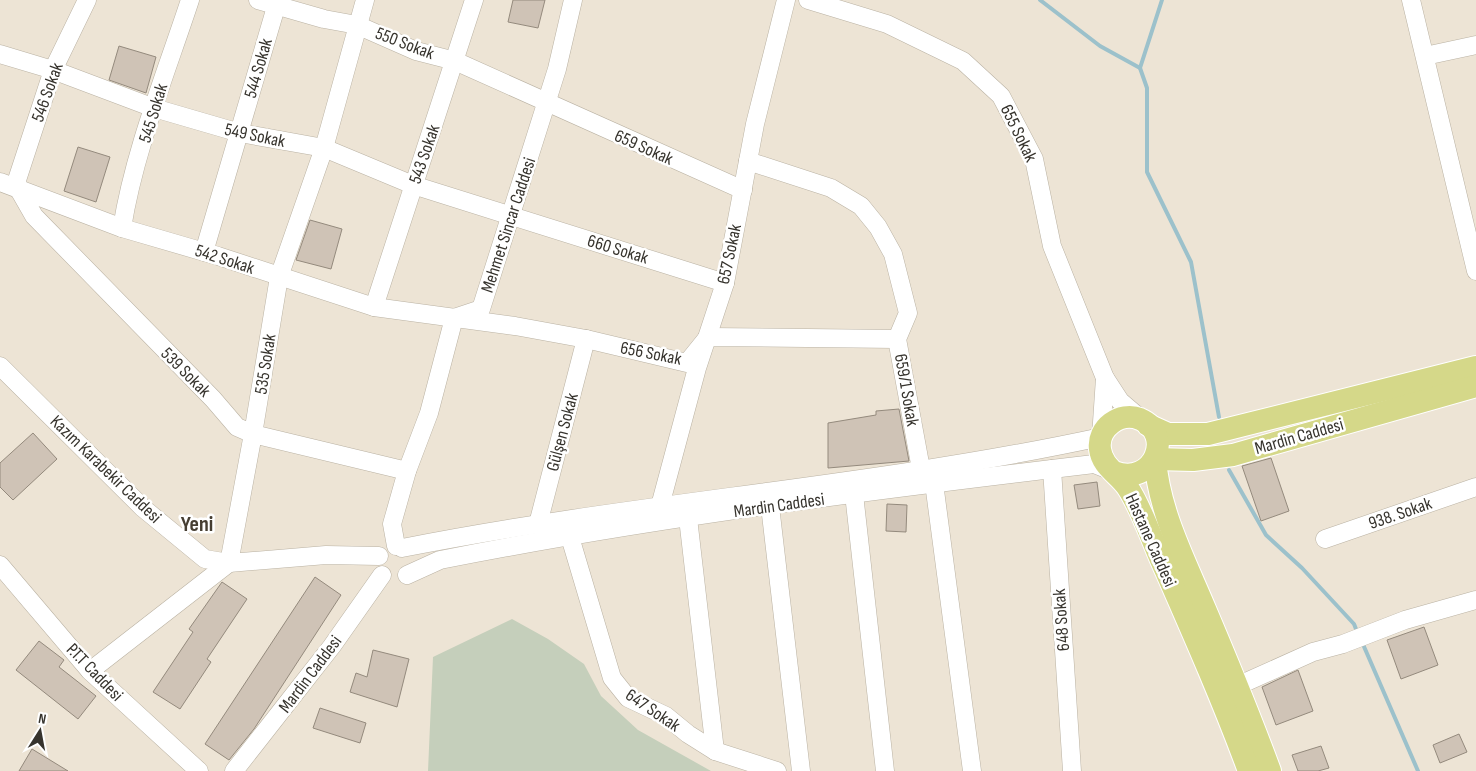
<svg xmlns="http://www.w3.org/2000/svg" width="1476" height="771" font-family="'Sofia Sans Condensed',sans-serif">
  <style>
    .green { fill: #c5cfbb }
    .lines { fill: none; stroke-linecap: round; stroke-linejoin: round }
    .stream { stroke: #9cc1cb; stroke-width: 4 }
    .building { fill: #cfc3b6; stroke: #948a7d }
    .minor-casing { stroke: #bab2a3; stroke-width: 19 }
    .major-casing { stroke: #fff; stroke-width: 24 }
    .minor { stroke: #fff; stroke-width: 18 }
    .major { stroke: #d5d889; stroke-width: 22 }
    .labels { text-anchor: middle; stroke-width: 5; stroke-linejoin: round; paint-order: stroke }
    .street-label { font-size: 18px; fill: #36332d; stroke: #fff }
    .district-label { font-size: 22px; font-weight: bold; fill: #463e32; stroke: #fff }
  </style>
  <rect width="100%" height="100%" fill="#ede4d5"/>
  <path class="green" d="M 512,619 L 548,639 L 584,664 L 601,696 L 638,730 L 711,771 L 428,771 L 433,657 Z"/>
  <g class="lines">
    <g class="stream">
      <path d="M 1040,0 L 1100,46 L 1140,68 L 1147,88 L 1147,172 L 1191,262 L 1219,417"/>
      <path d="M 1140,68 L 1162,0"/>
      <path d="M 1229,470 L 1266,535 L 1302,568 L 1354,624 L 1358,634"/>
      <path d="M 1362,642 L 1418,771"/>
    </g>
  </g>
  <g class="building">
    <path d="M 513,0 L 545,0 L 538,28 L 508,22 Z"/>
    <path d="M 119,46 L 156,57 L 146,93 L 109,80 Z"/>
    <path d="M 78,147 L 110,157 L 96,202 L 64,191 Z"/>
    <path d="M 310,220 L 342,229 L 331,269 L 296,260 Z"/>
    <path d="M 899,409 L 909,461 L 828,468 L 828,423 L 876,415 L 876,411 Z"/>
    <path d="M 33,433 L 57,459 L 13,500 L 0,487 L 0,463 Z"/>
    <path d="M 1271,458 L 1289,511 L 1261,521 L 1242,466 Z"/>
    <path d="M 1097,482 L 1100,506 L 1078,509 L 1074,485 Z"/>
    <path d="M 887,504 L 907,505 L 906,532 L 886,531 Z"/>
    <path d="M 315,577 L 341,595 L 254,729 L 229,760 L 205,744 Z"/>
    <path d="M 222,582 L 247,599 L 207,659 L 211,662 L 180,709 L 153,692 L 193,632 L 189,629 Z"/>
    <path d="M 1424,627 L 1438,665 L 1401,679 L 1387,640 Z"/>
    <path d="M 39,641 L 64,660 L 59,667 L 96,696 L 78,719 L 16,670 Z"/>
    <path d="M 373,650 L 409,659 L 397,707 L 350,692 L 356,673 L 367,677 Z"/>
    <path d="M 1298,670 L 1313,711 L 1276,725 L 1262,687 Z"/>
    <path d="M 320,708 L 366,723 L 360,743 L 313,728 Z"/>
    <path d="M 1459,734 L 1467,752 L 1440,763 L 1433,745 Z"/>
    <path d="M 1321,746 L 1329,768 L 1318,771 L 1298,771 L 1292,755 Z"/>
    <path d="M 32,749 L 68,771 L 19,771 Z"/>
  </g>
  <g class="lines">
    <g class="minor-casing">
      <g id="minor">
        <path d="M 87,0 L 53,70 L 17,180 L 18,188 L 34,216 L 213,399 L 237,427 L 253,434 L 407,471"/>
        <path d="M 258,0 L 324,19 L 357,25 L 416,51 L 455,61 L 743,190"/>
        <path d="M 808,0 L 887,24 L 963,61 L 1001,96 L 1034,159 L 1052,246 L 1105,378 L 1120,401 L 1141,419"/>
        <path d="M 1411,0 L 1476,271"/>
        <path d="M 0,54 L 53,70 L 154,108 L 240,133 L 324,148 L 413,185 L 725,283"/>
        <path d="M 1425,56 L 1476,45"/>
        <path d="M 748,161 L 831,188 L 861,206 L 878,227 L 893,254 L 908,313 L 897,339 L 921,469"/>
        <path d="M 0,182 L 122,228 L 218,256 L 374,307 L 515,326 L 586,339 L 687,363 L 708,337 L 897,339"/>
        <path d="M 122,228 C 134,152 166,73 190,0"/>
        <path d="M 204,252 L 278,0"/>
        <path d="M 374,307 L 474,0"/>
        <path d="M 0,366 L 143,508 L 205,559 L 229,563 L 326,555 L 379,556"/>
        <path d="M 1052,469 L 1072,771"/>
        <path d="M 934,483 L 972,771"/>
        <path d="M 854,494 L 885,771"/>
        <path d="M 660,506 L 697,368 L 725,283 L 755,124 L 786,0"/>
        <path d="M 770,506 L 801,771"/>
        <path d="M 688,518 L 715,751"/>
        <path d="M 538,524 L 586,339"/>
        <path d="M 570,537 L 612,678 L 628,698 L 666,716 L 688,734 L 715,751 L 777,771"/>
        <path d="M 1325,539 L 1476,487"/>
        <path d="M 396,546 L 392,524 L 407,471 L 429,413 L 454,318 L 481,309 L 557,69 L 573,0"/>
        <path d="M 402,548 C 633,502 870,487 1101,437 L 1105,378"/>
        <path d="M 0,565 L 90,671 L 199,771"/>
        <path d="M 407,575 L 440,560 C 656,517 875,490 1094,464 L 1114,472"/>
        <path d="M 90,671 L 229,563 L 253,434 L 279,277 L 324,148 L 365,0"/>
        <path d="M 1226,691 L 1313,652 L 1343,644 L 1405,620 L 1476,600"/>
        <path d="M 234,771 L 332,646 L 382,575"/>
      </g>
    </g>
    <g class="major-casing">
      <g id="major">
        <path d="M 1148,425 L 1168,434 L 1208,434 L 1476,367"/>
        <path d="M 1155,459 C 1159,512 1185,561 1205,609 C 1228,663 1250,717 1270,771"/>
        <path d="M 1155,459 L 1193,460 L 1233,455 L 1476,386"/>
        <path d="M 1114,472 C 1154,487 1175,434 1140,419 C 1120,411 1097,428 1100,449 C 1102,467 1119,474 1128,488 C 1143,511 1154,546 1166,571 C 1195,637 1224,703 1249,771"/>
      </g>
    </g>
    <use href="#minor" class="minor"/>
    <use href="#major" class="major"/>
  </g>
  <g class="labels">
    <g class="street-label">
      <text transform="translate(405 43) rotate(21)" y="6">550 Sokak</text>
      <text transform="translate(258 68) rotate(-74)" y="6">544 Sokak</text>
      <text transform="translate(47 92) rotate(-70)" y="6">546 Sokak</text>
      <text transform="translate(153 113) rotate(-73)" y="6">545 Sokak</text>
      <text transform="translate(1019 133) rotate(64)" y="6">655 Sokak</text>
      <text transform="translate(255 135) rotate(12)" y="6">549 Sokak</text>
      <text transform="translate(644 147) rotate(24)" y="6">659 Sokak</text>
      <text transform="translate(424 154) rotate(-71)" y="6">543 Sokak</text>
      <text transform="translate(508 225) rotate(-72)" y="6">Mehmet Sincar Caddesi</text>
      <text transform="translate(618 249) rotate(17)" y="6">660 Sokak</text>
      <text transform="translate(729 254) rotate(-78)" y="6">657 Sokak</text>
      <text transform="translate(225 259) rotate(18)" y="6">542 Sokak</text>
      <text transform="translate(651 353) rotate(11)" y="6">656 Sokak</text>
      <text transform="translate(265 364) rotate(-81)" y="6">535 Sokak</text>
      <text transform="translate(186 372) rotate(45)" y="6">539 Sokak</text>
      <text transform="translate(907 390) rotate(80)" y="6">659/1 Sokak</text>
      <text transform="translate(562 432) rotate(-75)" y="6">Gülşen Sokak</text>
      <text transform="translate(1299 436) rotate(-16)" y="6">Mardin Caddesi</text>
      <text transform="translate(106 469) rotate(44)" y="6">Kazım Karabekir Caddesi</text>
      <text transform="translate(779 505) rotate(-8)" y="6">Mardin Caddesi</text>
      <text transform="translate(1400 513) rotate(-19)" y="6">938. Sokak</text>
      <text transform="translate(1151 540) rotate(66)" y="6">Hastane Caddesi</text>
      <text transform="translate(1061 620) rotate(-94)" y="6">648 Sokak</text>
      <text transform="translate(95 672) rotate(46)" y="6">P.T.T Caddesi</text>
      <text transform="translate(310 674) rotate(-53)" y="6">Mardin Caddesi</text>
      <text transform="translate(653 710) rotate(34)" y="6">647 Sokak</text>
    </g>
    <g class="district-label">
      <text x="197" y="531">Yeni</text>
    </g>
  </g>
  <g transform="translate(40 731) rotate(11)" stroke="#ffffff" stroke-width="4" paint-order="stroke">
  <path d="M0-4L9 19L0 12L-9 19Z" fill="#36332d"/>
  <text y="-8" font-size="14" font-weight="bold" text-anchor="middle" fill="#36332d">N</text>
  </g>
</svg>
